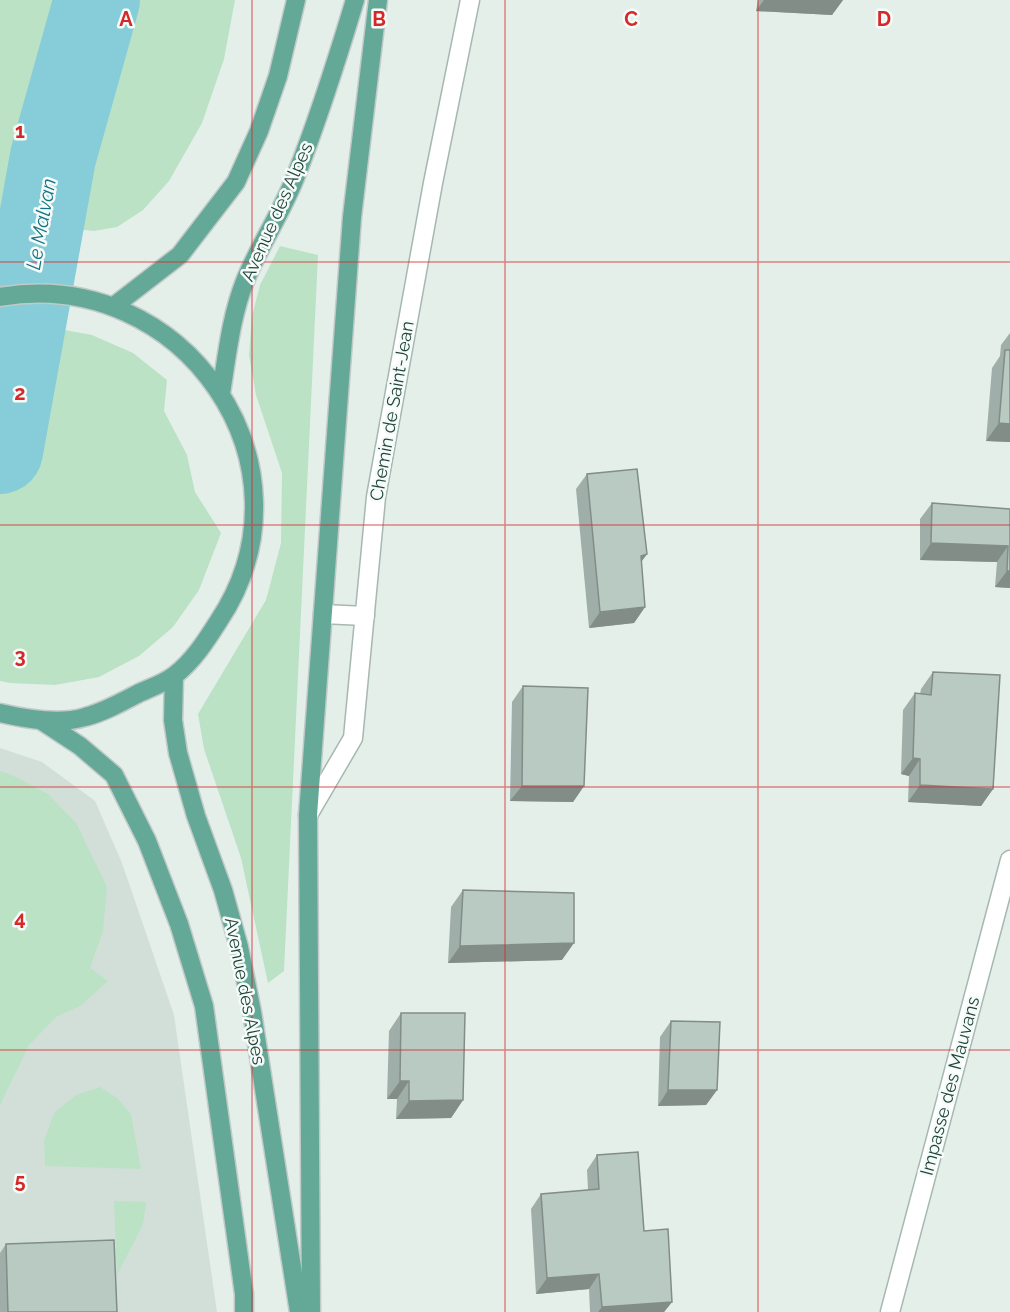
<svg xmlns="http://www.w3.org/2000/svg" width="1010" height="1312" font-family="Raleway,sans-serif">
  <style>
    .built { fill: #d2dfd9 }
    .green { fill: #bbe2c5 }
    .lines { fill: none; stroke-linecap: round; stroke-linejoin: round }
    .river { stroke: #87cdd9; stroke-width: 86 }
    .minor-casing { stroke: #a6b8b1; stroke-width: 21 }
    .major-casing { stroke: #c1cac8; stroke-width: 21 }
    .minor { stroke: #fff; stroke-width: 18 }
    .major { stroke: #64a997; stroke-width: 18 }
    .wall { fill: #9faea8 }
    .shaded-wall { fill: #828d88 }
    .building { fill: #b9cac3; stroke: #828d88; stroke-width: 1.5 }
    .grid { fill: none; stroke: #d62828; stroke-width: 1.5; stroke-opacity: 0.55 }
    .labels { text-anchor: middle; stroke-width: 5; stroke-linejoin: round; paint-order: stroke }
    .street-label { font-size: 18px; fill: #214339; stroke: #f5fbf8 }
    .water-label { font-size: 20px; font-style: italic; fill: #147486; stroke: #f5fbf8 }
    .grid-label { font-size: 20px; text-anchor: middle; font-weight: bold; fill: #d62828; stroke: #f5fbf8; stroke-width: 5; stroke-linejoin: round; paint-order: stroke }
  </style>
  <rect width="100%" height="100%" fill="#e4efea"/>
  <path class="built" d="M 0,748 L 42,762 L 95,801 L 122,863 L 174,1015 L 217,1312 L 0,1312 Z"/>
  <g class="green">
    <path d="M 0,0 L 235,0 L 224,59 L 202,123 L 169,181 L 143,210 L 117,227 L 94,231 L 65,228 L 14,227 L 0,230 Z"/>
    <path d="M 280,246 L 318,255 L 284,971 L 268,983 L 241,858 L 204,749 L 198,714 L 266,600 L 281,543 L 282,473 L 256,395 L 249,355 L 252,316 L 260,285 Z"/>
    <path d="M 48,327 L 92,335 L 133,353 L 167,380 L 164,411 L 187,455 L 195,492 L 221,533 L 199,590 L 173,627 L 139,656 L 99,677 L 55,685 L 10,683 L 0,681 L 0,332 Z"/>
    <path d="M 0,771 L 12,775 L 48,794 L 76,823 L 107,887 L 103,931 L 90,968 L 108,981 L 80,1006 L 56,1017 L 29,1045 L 0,1105 Z"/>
    <path d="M 100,1087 L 117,1098 L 131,1114 L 141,1169 L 45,1166 L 44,1141 L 54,1113 L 76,1095 Z"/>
    <path d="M 114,1201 L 146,1202 L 143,1224 L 117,1275 Z"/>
  </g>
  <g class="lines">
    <path class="river" d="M 0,451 L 53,157 L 97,0"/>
    <g class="minor-casing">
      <g id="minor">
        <path d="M 323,614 L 365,616"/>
        <path d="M 308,815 L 353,738 L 376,497 L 433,183 L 470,0"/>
        <path d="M 890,1312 L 1010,860"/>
      </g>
    </g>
    <g class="major-casing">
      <g id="major">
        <path d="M 0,297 C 183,265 323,466 218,622 C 206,641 193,661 175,675 C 165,683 150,688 139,693 C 122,702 104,712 85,717 C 59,725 26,719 0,713"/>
        <path d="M 114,306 L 180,255 L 236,182 L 259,131 L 278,76 L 296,0"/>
        <path d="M 221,393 C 227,356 231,316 245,281 C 259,246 281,214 295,178 C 318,120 337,60 355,0"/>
        <path d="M 174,676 L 173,720 L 178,753 L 196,816 L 223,890 L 239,947 L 252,1012 L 299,1312"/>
        <path d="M 42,721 L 80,746 L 114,775 L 147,841 L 179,924 L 204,1006 L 244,1294 L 244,1312"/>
        <path d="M 311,1312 L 308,815 L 352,217 L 378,0"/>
      </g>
    </g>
    <use href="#minor" class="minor"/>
    <use href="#major" class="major"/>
  </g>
  <g class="wall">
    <path d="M 758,0 L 843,0 L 832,15 L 756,11 Z"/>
    <path d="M 1010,333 L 1010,442 L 986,441 L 992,368 L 1000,356 L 1001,345 Z"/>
    <path d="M 587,474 L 647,554 L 641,562 L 645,607 L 634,623 L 589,628 L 576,489 Z"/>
    <path d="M 932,503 L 1010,509 L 1010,588 L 995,587 L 997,562 L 920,560 L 920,519 Z"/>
    <path d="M 933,672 L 993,789 L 981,806 L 908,802 L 909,776 L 901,774 L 903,710 L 915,693 L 920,694 L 921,689 Z"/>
    <path d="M 523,686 L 584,786 L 573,802 L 510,801 L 512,702 Z"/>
    <path d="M 463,890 L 562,960 L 448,963 L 451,907 Z"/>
    <path d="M 401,1013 L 463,1100 L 451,1118 L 396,1119 L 397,1099 L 387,1099 L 389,1031 Z"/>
    <path d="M 671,1021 L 717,1090 L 706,1105 L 658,1106 L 660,1037 Z"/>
    <path d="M 597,1155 L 644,1231 L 672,1302 L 664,1312 L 590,1312 L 589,1289 L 536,1294 L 531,1209 L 541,1194 L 588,1190 L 587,1170 Z"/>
    <path d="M 6,1244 L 117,1312 L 0,1312 L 0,1253 Z"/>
  </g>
  <g class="shaded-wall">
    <path d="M 764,0 L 843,0 L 832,15 L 756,11 Z"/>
    <path d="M 999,423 L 1010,424 L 1010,442 L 986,441 Z"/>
    <path d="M 931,543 L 1008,546 L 997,562 L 920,560 Z"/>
    <path d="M 647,554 L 636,569 L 641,556 Z"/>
    <path d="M 1007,571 L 1010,571 L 1010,588 L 995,587 Z"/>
    <path d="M 645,607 L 634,623 L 589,628 L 600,612 Z"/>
    <path d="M 913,758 L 920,759 L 909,776 L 901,774 Z"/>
    <path d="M 920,785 L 993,789 L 981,806 L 908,802 Z"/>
    <path d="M 522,786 L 584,786 L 573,802 L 510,801 Z"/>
    <path d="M 574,943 L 562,960 L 448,963 L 460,946 Z"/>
    <path d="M 400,1081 L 409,1081 L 397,1099 L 387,1099 Z"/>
    <path d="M 668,1090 L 717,1090 L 706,1105 L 658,1106 Z"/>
    <path d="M 463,1100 L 451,1118 L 396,1119 L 409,1101 Z"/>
    <path d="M 599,1274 L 589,1289 L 536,1294 L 547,1278 Z"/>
    <path d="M 672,1302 L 664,1312 L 598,1312 L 602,1307 Z"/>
  </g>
  <g class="building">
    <path d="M 1005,350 L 1010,350 L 1010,424 L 999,423 Z"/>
    <path d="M 637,469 L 647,554 L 641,556 L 645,607 L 600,612 L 587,474 Z"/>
    <path d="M 932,503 L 1010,509 L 1010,571 L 1007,571 L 1008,546 L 931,543 Z"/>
    <path d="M 933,672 L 1000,675 L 993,789 L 920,785 L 920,759 L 913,758 L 915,693 L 931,695 Z"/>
    <path d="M 523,686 L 588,688 L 584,786 L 522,786 Z"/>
    <path d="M 463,890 L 574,893 L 574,943 L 460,946 Z"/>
    <path d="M 401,1013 L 465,1013 L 463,1100 L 409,1101 L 409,1081 L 400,1081 Z"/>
    <path d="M 671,1021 L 720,1022 L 717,1090 L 668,1090 Z"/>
    <path d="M 638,1152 L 644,1231 L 668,1229 L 672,1302 L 602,1307 L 599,1274 L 547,1278 L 541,1194 L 599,1189 L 597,1155 Z"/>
    <path d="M 114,1240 L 117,1312 L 8,1312 L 6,1244 Z"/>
  </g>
  <path class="grid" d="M 252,0 L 252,1312M 505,0 L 505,1312M 758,0 L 758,1312M 0,262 L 1010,262M 0,525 L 1010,525M 0,787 L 1010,787M 0,1050 L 1010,1050"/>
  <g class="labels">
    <g class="street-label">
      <text transform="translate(277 212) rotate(-66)" y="6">Avenue des Alpes</text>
      <text transform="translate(392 411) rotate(-80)" y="6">Chemin de Saint-Jean</text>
      <text transform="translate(245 991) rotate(79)" y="6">Avenue des Alpes</text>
      <text transform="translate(950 1086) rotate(-75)" y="6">Impasse des Mauvans</text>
    </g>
    <g class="water-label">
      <text transform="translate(41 224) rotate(-80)" y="7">Le Malvan</text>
    </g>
  </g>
  <g class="grid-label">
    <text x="126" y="26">A</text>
    <text x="379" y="26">B</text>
    <text x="631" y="26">C</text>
    <text x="884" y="26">D</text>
    <text x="20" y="138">1</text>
    <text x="20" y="400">2</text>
    <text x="20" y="663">3</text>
    <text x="20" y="925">4</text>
    <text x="20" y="1188">5</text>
  </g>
</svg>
